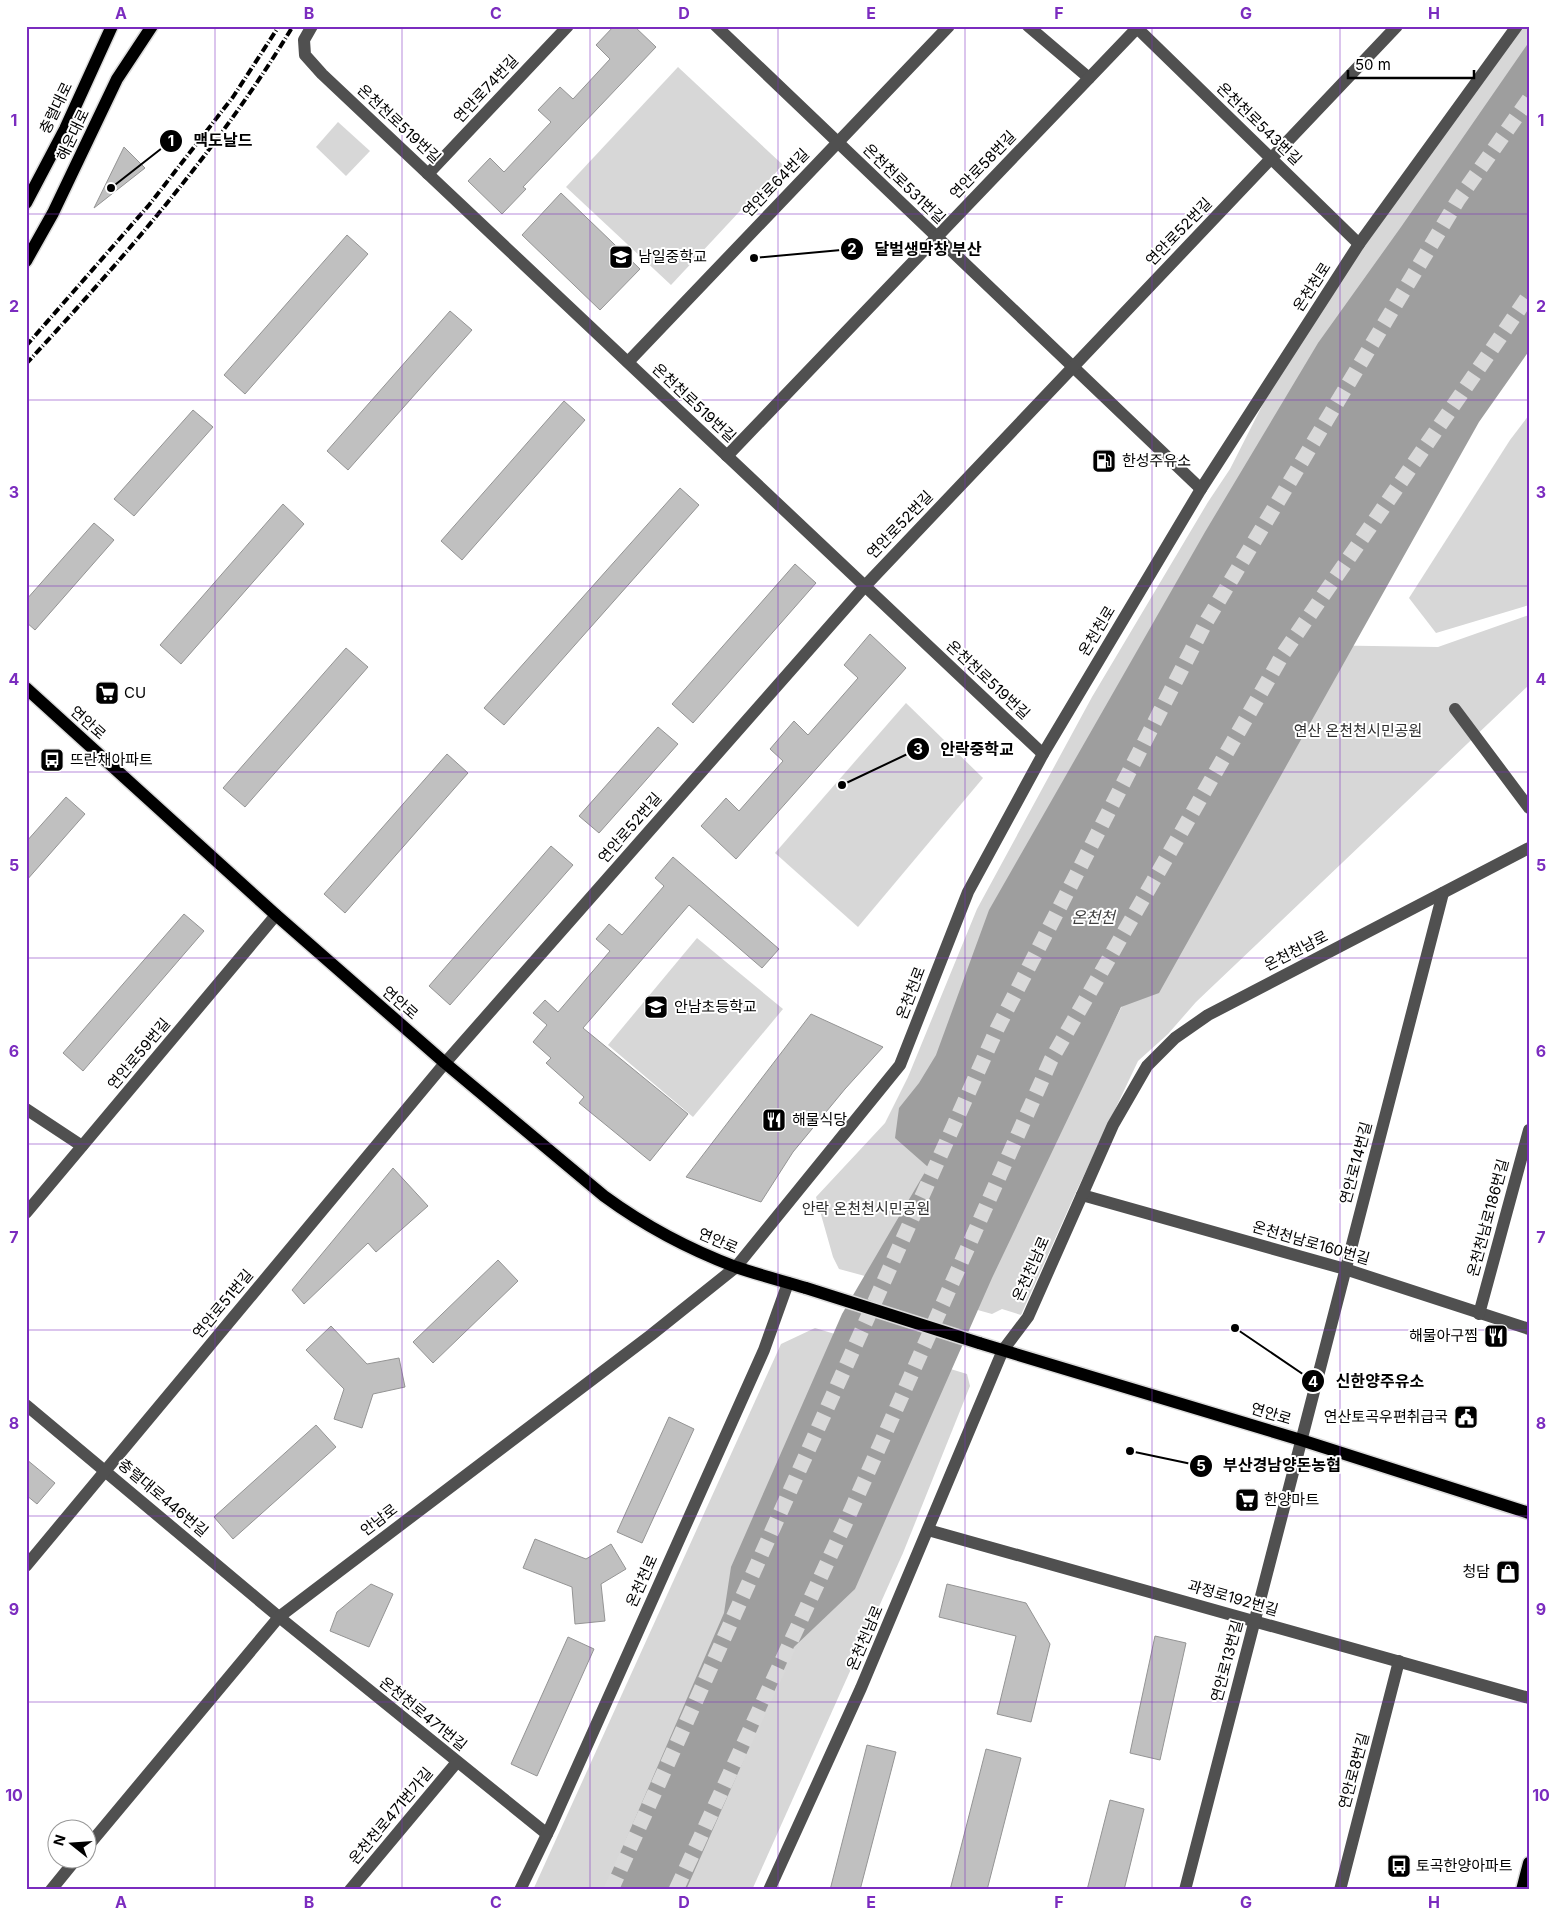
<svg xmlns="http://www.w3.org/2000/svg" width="1555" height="1916" font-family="Inter,'Noto Sans KR',sans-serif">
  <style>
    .green { fill: #d7d7d7 }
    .water { fill: #9e9e9e }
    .building { fill: #c0c0c0; stroke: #949494 }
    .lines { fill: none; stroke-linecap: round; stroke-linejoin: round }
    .highway-tunnel { stroke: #d9d9d9; stroke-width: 15; stroke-dasharray: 15 8; stroke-linecap: butt }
    .major-casing { stroke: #dbdbdb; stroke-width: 15 }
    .minor { stroke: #505050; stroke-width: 12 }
    .major { stroke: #000; stroke-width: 12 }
    .rail { stroke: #000; stroke-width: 4; stroke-dasharray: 8 2.5 1 2.5; stroke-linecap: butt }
    .major-bridge-casing { stroke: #dbdbdb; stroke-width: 15; stroke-linecap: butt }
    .major-bridge { stroke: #000; stroke-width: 12 }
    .grid { fill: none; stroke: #7b2cbf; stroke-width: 1; stroke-opacity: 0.55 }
    .labels { text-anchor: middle; stroke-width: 4; stroke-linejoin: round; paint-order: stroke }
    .street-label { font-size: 15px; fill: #000; stroke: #fff }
    .poi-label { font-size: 15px; fill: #000; stroke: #fff; text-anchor: start }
    .park-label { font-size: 15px; fill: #2e2e2e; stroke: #fff }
    .water-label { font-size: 16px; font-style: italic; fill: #3f3f3f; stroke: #fff }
    .leader { fill: none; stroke: #000; stroke-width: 2 }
    .callout-dot { fill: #000; stroke: #fff; stroke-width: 2 }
    .mark-label { font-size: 15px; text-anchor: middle; font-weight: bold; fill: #fff }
    .callout-label { font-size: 16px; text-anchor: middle; font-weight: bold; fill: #000; stroke: #fff; stroke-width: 4; stroke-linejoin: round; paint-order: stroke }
    .neatline { fill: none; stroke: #7b2cbf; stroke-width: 2 }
    .grid-label { font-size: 16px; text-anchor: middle; font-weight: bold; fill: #7b2cbf }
  </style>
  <rect width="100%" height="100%" fill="#fff"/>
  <g class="green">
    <path d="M 1522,26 L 1529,26 L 1529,61 L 941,1166 L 876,1279 L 839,1269 L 833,1257 L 816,1197 L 885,1123 L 908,1077 L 977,909 L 1092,697 L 1208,502 L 1230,469 L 1265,400 L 1311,320 Z"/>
    <path d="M 678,67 L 783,165 L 671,285 L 566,187 Z"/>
    <path d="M 338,122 L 370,151 L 346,176 L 316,147 Z"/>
    <path d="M 1529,415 L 1529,605 L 1436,633 L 1409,598 L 1510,440 Z"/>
    <path d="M 1529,615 L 1529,685 L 1196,1002 L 1168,1034 L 1138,1061 L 1076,1192 L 1021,1315 L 1002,1309 L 992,1314 L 967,1307 L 1308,645 L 1438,647 Z"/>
    <path d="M 906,703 L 983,778 L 858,927 L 775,853 Z"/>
    <path d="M 697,938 L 783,1009 L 693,1117 L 608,1045 Z"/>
    <path d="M 815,1328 L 967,1374 L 970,1386 L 903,1553 L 752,1890 L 533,1890 L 781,1344 Z"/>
  </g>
  <path class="water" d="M 1529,42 L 1529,351 L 1479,422 L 1159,993 L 1121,1007 L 992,1278 L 855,1589 L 794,1647 L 686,1890 L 604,1890 L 724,1613 L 731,1567 L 842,1314 L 928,1167 L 895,1138 L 899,1108 L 919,1083 L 936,1055 L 989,910 L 1205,532 L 1318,343 L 1401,227 Z"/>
  <g class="building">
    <path d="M 614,26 L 634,26 L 656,47 L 523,187 L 526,189 L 502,214 L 468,181 L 490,158 L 504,172 L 551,122 L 538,110 L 560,87 L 573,99 L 610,59 L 596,45 Z"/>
    <path d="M 124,147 L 145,168 L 94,208 Z"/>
    <path d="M 561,193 L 640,269 L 600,310 L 522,235 Z"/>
    <path d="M 347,235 L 368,254 L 245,394 L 224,375 Z"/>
    <path d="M 450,311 L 472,330 L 348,470 L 327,451 Z"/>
    <path d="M 564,401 L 585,420 L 462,560 L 441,541 Z"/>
    <path d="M 193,410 L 213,427 L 134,516 L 114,499 Z"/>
    <path d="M 680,488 L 699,505 L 504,725 L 484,708 Z"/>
    <path d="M 283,504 L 304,524 L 181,664 L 160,645 Z"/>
    <path d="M 94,523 L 114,540 L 35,630 L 26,622 L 26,600 Z"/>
    <path d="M 795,564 L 816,583 L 693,723 L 672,704 Z"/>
    <path d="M 870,634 L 906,668 L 736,859 L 701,826 L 726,798 L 739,811 L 783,761 L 770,749 L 794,721 L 808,735 L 858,678 L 844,665 Z"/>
    <path d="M 346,648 L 368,667 L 245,807 L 223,788 Z"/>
    <path d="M 658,727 L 678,744 L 599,833 L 579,816 Z"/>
    <path d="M 447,754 L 468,773 L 345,913 L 324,894 Z"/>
    <path d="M 66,797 L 85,814 L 26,881 L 26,842 Z"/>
    <path d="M 551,846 L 573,865 L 450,1005 L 429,986 Z"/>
    <path d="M 673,857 L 779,949 L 762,968 L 689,905 L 583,1028 L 688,1114 L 650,1161 L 579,1103 L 584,1097 L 546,1063 L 551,1058 L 533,1042 L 547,1025 L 533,1013 L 545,1000 L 558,1012 L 610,951 L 596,939 L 609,924 L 622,935 L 664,886 L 655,878 Z"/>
    <path d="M 184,914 L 204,931 L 83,1071 L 63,1053 Z"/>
    <path d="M 811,1014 L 883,1047 L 845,1089 L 793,1152 L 761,1202 L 686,1177 Z"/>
    <path d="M 393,1168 L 428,1206 L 376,1252 L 368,1243 L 304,1304 L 292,1290 Z"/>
    <path d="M 498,1260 L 518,1281 L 433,1363 L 413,1342 Z"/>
    <path d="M 331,1326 L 367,1364 L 399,1358 L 405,1387 L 373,1394 L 362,1428 L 334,1419 L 344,1389 L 306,1350 Z"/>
    <path d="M 669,1417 L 694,1429 L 642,1543 L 617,1532 Z"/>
    <path d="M 316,1425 L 336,1447 L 233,1539 L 214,1517 Z"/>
    <path d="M 26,1459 L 55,1483 L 37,1504 L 26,1495 Z"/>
    <path d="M 535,1539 L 586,1559 L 611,1544 L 626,1569 L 601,1584 L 605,1621 L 575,1624 L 572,1587 L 523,1568 Z"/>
    <path d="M 371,1584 L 393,1594 L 369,1647 L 330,1631 L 337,1612 Z"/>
    <path d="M 947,1584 L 1026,1603 L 1050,1644 L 1031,1722 L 997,1714 L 1016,1636 L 939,1617 Z"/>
    <path d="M 1155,1636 L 1186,1643 L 1160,1760 L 1130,1753 Z"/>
    <path d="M 568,1637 L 594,1649 L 537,1776 L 511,1764 Z"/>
    <path d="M 867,1745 L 896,1752 L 860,1890 L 830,1890 Z"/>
    <path d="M 986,1749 L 1021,1758 L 987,1890 L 950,1890 Z"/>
    <path d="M 1110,1800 L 1144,1809 L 1124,1890 L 1087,1890 Z"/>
  </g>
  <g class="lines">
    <g class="highway-tunnel">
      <path d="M 611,1890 L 997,1029 L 1206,622 L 1458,200 L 1529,99"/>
      <path d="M 676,1890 L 845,1524 L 1051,1060 L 1283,654 L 1529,295"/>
    </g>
    <g class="major-casing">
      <g id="major">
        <path d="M 26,203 L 65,129 L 112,26"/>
        <path d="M 26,261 L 53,213 L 117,79 L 152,26"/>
        <path d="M 26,688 L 276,915 L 445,1063 L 604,1196 C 645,1226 688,1249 736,1267 C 759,1275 783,1281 806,1288"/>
        <path d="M 979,1343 L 1301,1440 L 1529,1513"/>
        <path d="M 1522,1890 L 1529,1863"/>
      </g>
    </g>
    <g class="minor">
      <path d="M 312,26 L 304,40 L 305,55 L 322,74 L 1043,754"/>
      <path d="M 716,26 L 1201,489"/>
      <path d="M 1028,26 L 1089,78"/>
      <path d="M 1137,28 L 1359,244"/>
      <path d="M 428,174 L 568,26"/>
      <path d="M 628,362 L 949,26"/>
      <path d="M 727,456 L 1139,26"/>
      <path d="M 1455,709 L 1529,808"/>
      <path d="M 26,1109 L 82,1146"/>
      <path d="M 1082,1195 L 1345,1269 L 1529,1329"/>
      <path d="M 26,1213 L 276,915"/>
      <path d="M 1479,1314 L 1529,1130"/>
      <path d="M 26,1405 L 279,1617 L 547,1834"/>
      <path d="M 928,1530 L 1529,1698"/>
      <path d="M 26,1566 L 445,1063 L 865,586 L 1397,26"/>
      <path d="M 88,1846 L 279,1617 L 651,1335 L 736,1267 L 900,1065 L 968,892 L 1043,754 L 1201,489 L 1359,244 L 1517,26"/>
      <path d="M 51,1890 L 77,1858"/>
      <path d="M 350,1890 L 457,1762"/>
      <path d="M 520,1890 L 550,1828 L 764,1350 L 788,1283"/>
      <path d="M 769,1890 L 861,1688 L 1003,1350 L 1028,1317 L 1113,1125 L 1147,1066 L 1175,1038 L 1208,1015 L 1529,848"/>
      <path d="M 1185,1890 L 1443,893"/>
      <path d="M 1340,1890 L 1399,1661"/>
    </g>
    <use href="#major" class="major"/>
    <g class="rail">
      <path d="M 26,346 L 149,205 L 233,97 L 279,26"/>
      <path d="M 26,364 C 123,259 219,149 293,26"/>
    </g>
    <g class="major-bridge-casing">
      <path id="major-bridge" d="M 806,1288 L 979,1343"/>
    </g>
    <use href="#major-bridge" class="major-bridge"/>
  </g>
  <path class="grid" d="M 215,26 L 215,1890M 402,26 L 402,1890M 590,26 L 590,1890M 778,26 L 778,1890M 965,26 L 965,1890M 1152,26 L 1152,1890M 1340,26 L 1340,1890M 26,214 L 1529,214M 26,400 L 1529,400M 26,586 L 1529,586M 26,772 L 1529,772M 26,958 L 1529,958M 26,1144 L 1529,1144M 26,1330 L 1529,1330M 26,1516 L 1529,1516M 26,1702 L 1529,1702"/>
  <defs>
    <g id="school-square" transform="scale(1.25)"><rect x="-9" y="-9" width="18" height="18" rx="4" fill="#000" stroke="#fff"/><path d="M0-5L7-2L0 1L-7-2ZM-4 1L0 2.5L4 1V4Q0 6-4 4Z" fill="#fff"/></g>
    <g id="fuel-square" transform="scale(1.25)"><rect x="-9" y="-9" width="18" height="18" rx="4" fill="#000" stroke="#fff"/><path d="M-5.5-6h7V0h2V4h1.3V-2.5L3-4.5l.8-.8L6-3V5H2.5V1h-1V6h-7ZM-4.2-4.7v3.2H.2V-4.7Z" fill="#fff"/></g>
    <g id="supermarket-square" transform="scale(1.25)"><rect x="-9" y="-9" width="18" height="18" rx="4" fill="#000" stroke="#fff"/><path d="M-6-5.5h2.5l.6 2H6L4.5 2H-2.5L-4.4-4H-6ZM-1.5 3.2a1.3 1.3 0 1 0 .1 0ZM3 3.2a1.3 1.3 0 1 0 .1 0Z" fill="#fff"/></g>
    <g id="bus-square" transform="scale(1.25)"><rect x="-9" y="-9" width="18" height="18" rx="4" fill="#000" stroke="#fff"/><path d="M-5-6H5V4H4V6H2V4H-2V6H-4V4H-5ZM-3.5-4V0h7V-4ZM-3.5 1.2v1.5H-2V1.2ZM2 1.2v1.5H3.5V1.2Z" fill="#fff"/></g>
    <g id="restaurant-square" transform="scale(1.25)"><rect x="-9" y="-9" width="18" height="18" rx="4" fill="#000" stroke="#fff"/><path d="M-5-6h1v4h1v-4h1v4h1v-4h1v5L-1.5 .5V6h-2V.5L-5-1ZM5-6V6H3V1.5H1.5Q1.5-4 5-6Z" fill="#fff"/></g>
    <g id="civic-square" transform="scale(1.25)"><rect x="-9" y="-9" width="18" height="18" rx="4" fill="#000" stroke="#fff"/><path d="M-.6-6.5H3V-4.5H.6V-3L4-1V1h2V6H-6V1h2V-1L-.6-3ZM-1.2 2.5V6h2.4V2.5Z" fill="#fff"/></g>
    <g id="shop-square" transform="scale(1.25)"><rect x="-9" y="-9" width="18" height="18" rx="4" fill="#000" stroke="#fff"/><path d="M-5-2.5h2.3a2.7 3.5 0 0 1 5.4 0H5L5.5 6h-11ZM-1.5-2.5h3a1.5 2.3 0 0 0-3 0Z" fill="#fff"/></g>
  </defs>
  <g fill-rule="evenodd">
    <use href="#school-square" x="621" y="257"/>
    <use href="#fuel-square" x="1104" y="461"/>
    <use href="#supermarket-square" x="107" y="693"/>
    <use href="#bus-square" x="52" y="760"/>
    <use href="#school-square" x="656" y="1007"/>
    <use href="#restaurant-square" x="774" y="1120"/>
    <use href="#restaurant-square" x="1496" y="1336"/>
    <use href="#civic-square" x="1466" y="1417"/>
    <use href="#supermarket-square" x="1247" y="1500"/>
    <use href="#shop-square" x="1508" y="1572"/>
    <use href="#bus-square" x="1399" y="1866"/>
  </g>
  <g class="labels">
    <g class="street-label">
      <text transform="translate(486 89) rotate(-47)" y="5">연안로74번길</text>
      <text transform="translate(56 108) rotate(-64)" y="5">충렬대로</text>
      <text transform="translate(399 124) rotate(43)" y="5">온천천로519번길</text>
      <text transform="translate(1259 124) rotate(44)" y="5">온천천로543번길</text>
      <text transform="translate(73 135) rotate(-64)" y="5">해운대로</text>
      <text transform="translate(983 165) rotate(-46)" y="5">연안로58번길</text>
      <text transform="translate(776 183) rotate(-46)" y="5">연안로64번길</text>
      <text transform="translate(904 184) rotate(44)" y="5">온천천로531번길</text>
      <text transform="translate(1179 232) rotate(-46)" y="5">연안로52번길</text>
      <text transform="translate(1312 287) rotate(-57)" y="5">온천천로</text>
      <text transform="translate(694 403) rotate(43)" y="5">온천천로519번길</text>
      <text transform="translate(900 525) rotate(-46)" y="5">연안로52번길</text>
      <text transform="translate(1097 631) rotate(-59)" y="5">온천천로</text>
      <text transform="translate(988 680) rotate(43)" y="5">온천천로519번길</text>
      <text transform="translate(88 723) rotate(42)" y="5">연안로</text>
      <text transform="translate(630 828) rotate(-49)" y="5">연안로52번길</text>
      <text transform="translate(1296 951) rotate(-27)" y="5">온천천남로</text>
      <text transform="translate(911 993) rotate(-69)" y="5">온천천로</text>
      <text transform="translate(400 1003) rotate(41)" y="5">연안로</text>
      <text transform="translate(139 1054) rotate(-50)" y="5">연안로59번길</text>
      <text transform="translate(1356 1163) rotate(-75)" y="5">연안로14번길</text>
      <text transform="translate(1488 1218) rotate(-75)" y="5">온천천남로186번길</text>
      <text transform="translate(718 1241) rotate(23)" y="5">연안로</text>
      <text transform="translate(1311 1243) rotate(16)" y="5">온천천남로160번길</text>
      <text transform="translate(1031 1269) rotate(-66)" y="5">온천천남로</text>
      <text transform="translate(223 1304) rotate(-50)" y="5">연안로51번길</text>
      <text transform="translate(1271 1414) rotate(17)" y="5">연안로</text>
      <text transform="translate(163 1498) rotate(40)" y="5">충렬대로446번길</text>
      <text transform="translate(379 1520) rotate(-37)" y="5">안남로</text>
      <text transform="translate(642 1581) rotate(-66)" y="5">온천천로</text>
      <text transform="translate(1233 1598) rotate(16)" y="5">과정로192번길</text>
      <text transform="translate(865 1638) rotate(-67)" y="5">온천천남로</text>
      <text transform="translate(1227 1661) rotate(-75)" y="5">연안로13번길</text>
      <text transform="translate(423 1714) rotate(39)" y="5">온천천로471번길</text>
      <text transform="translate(1354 1771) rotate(-75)" y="5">연안로8번길</text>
      <text transform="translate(391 1816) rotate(-50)" y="5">온천천로471번가길</text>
    </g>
    <g class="poi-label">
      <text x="638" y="262">남일중학교</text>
      <text x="1122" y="466">한성주유소</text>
      <text x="124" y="698">CU</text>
      <text x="70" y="765">뜨란채아파트</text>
      <text x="674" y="1012">안남초등학교</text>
      <text x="792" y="1125">해물식당</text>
      <text x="1478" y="1341" text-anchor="end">해물아구찜</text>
      <text x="1448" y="1422" text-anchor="end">연산토곡우편취급국</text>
      <text x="1264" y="1505">한양마트</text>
      <text x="1490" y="1577" text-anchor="end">청담</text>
      <text x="1416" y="1871">토곡한양아파트</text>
    </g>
    <g class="park-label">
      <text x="1358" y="736">연산 온천천시민공원</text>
      <text x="866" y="1214">안락 온천천시민공원</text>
    </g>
    <g class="water-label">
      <text x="1093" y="923">온천천</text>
    </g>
  </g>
  <path class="leader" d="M111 188L171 141M754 258L852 249M842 785L918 749M1235 1328L1313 1381M1130 1451L1201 1466"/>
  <g class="callout-dot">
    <circle cx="111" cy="188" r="5"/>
    <circle cx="754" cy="258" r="5"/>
    <circle cx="842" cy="785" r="5"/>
    <circle cx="1235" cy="1328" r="5"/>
    <circle cx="1130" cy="1451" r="5"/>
    <circle cx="171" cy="141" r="12"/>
    <circle cx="852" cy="249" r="12"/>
    <circle cx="918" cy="749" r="12"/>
    <circle cx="1313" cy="1381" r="12"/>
    <circle cx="1201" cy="1466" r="12"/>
  </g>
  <g class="mark-label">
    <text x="171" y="146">1</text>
    <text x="852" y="254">2</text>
    <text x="918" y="754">3</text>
    <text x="1313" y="1387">4</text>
    <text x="1201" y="1471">5</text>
  </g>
  <g class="callout-label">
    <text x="223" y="146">맥도날드</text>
    <text x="928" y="255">달벌생막창 부산</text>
    <text x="977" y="755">안락중학교</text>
    <text x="1380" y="1387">신한양주유소</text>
    <text x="1282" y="1471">부산경남양돈농협</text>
  </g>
  <rect width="1555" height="1916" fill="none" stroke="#ffffff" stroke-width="55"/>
  <g transform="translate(72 1844) rotate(287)"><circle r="24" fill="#ffffff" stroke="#999999"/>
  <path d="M0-4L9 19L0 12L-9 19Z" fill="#000000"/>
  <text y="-8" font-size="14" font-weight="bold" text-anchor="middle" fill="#000000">N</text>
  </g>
  <path d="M1348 70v8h126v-8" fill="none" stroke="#000000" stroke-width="2.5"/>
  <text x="1355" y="70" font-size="15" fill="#000000" stroke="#ffffff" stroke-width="4" paint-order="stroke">50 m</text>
  <rect x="28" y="28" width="1500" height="1860" class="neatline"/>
  <g class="grid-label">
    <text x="121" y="19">A</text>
    <text x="309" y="19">B</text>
    <text x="496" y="19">C</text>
    <text x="684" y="19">D</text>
    <text x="871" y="19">E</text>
    <text x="1059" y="19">F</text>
    <text x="1246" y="19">G</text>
    <text x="1434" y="19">H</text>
    <text x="14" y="126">1</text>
    <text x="1541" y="126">1</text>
    <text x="14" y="312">2</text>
    <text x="1541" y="312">2</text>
    <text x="14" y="498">3</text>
    <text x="1541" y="498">3</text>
    <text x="14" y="685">4</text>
    <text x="1541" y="685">4</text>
    <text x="14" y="871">5</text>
    <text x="1541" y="871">5</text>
    <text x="14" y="1057">6</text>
    <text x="1541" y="1057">6</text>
    <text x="14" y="1243">7</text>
    <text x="1541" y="1243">7</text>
    <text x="14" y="1429">8</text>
    <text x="1541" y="1429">8</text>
    <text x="14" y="1615">9</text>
    <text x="1541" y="1615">9</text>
    <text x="14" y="1801">10</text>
    <text x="1541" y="1801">10</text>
    <text x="121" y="1908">A</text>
    <text x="309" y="1908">B</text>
    <text x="496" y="1908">C</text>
    <text x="684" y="1908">D</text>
    <text x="871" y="1908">E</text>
    <text x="1059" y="1908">F</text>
    <text x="1246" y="1908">G</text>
    <text x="1434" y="1908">H</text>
  </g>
</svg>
